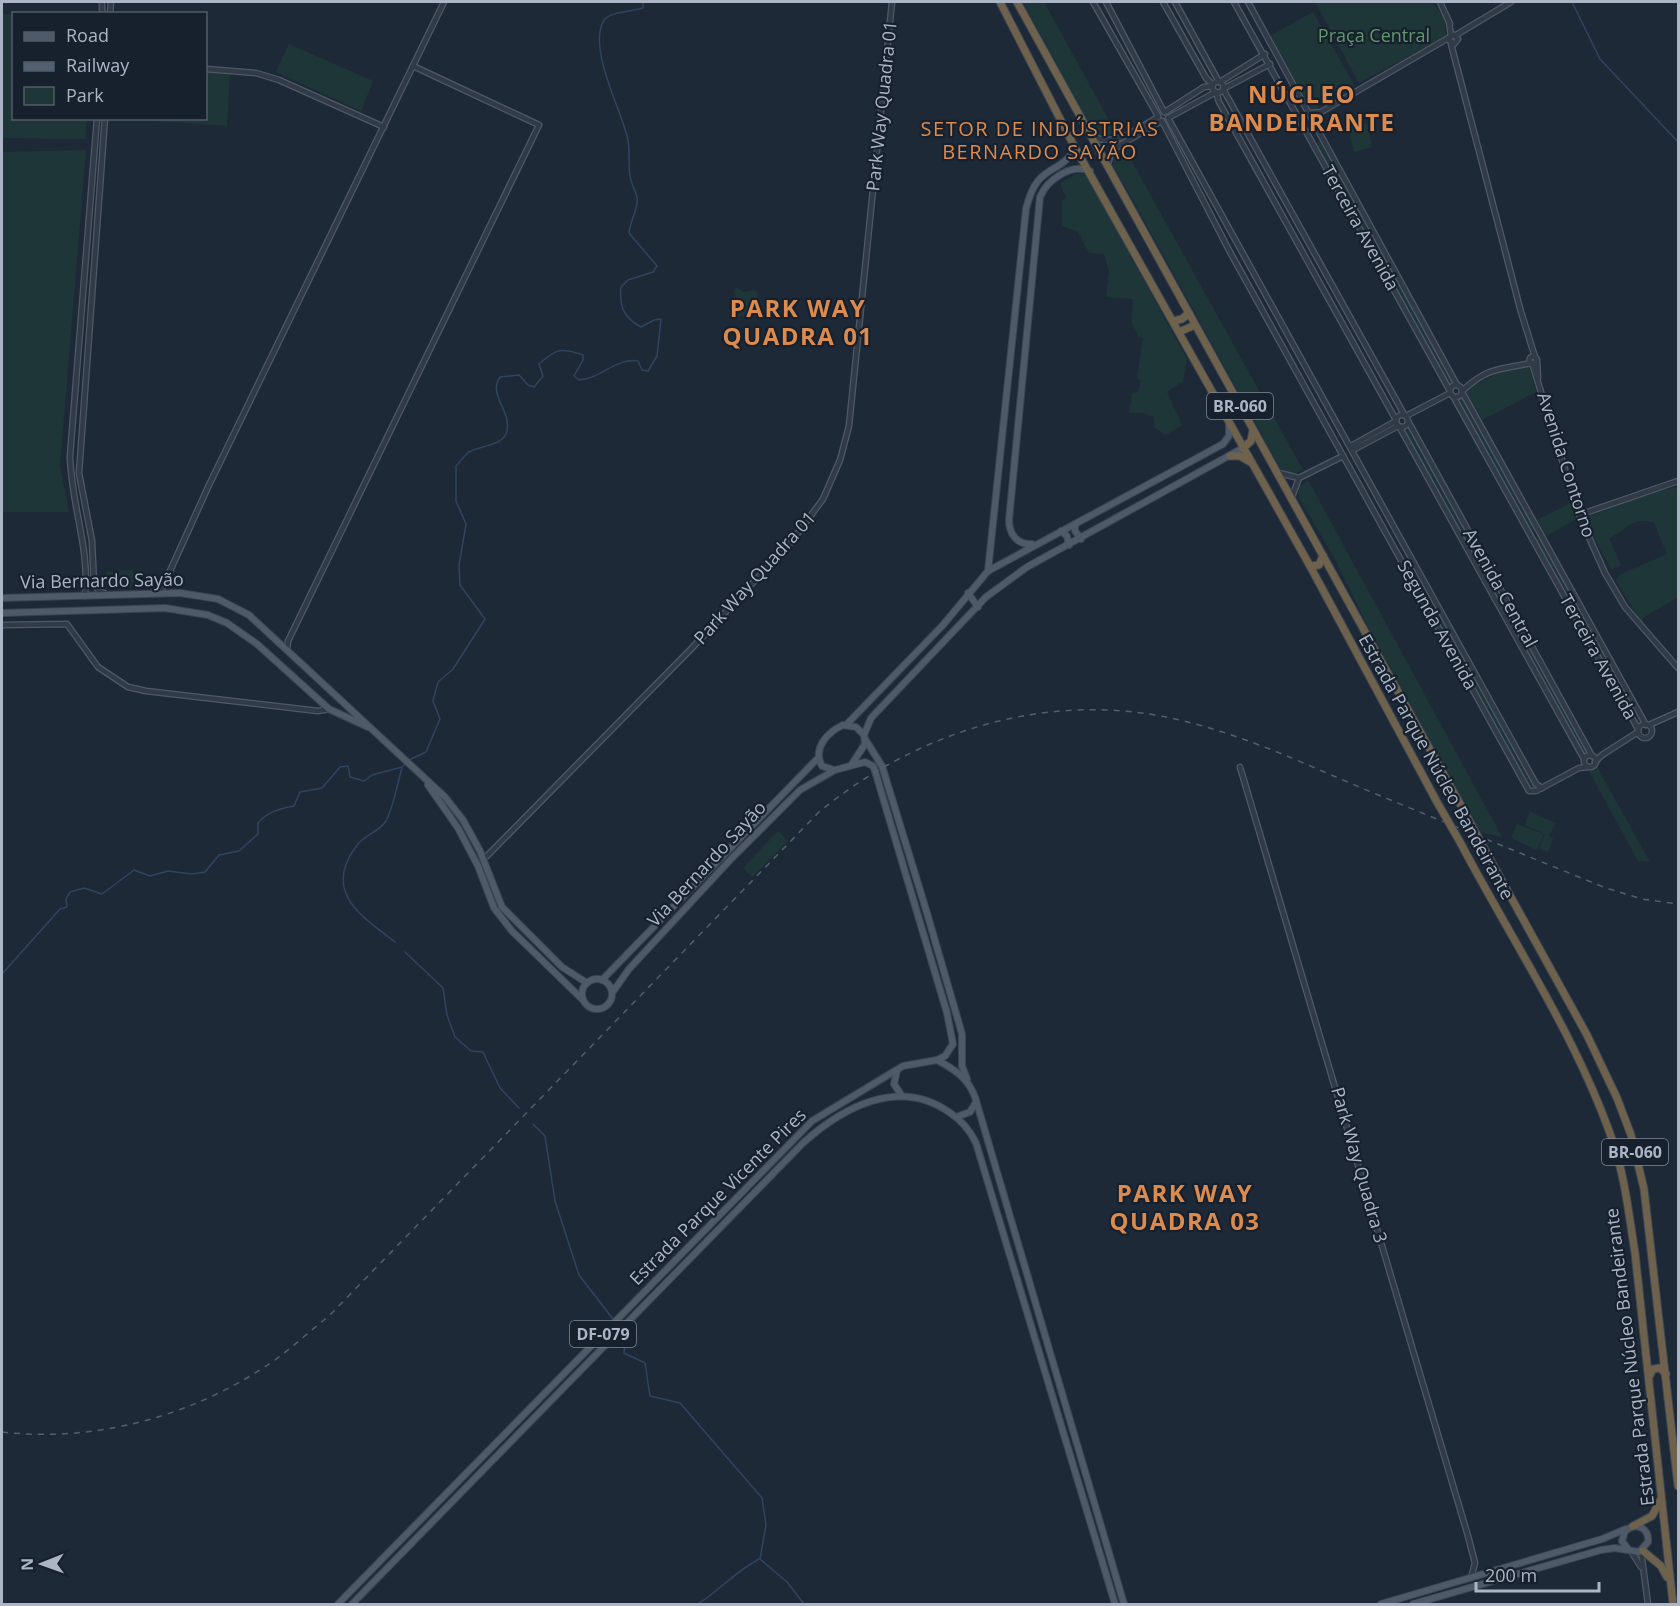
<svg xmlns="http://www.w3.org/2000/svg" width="1680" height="1606" font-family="'Open Sans',sans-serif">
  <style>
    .green { fill: #1f3639 }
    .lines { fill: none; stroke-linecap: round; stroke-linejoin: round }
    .stream { stroke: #2f4461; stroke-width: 1.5 }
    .minor-casing { stroke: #4f5867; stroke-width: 7 }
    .major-casing { stroke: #3b4452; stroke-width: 8 }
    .highway-casing { stroke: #3c4553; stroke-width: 9 }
    .minor { stroke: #313b48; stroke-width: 4.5 }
    .major { stroke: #4f5a69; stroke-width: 6 }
    .highway { stroke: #6f624d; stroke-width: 7 }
    .rail { stroke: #525f70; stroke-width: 1.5; stroke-dasharray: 6 6; stroke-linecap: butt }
    .highway-bridge-casing { stroke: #3c4553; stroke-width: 9; stroke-linecap: butt }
    .highway-bridge { stroke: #6f624d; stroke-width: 7 }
    .labels { text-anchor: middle; stroke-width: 4.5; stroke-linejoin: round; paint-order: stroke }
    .shield { fill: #17202d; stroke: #7f8898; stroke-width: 1.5 }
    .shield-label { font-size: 16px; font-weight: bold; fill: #abb5c6 }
    .park-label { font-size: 18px; fill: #61986d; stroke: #17202d }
    .street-label { font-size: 18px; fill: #abb5c6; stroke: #17202d }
    .neighbourhood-label { font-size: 20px; letter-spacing: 1.5px; fill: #dc8b4f; stroke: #17202d }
    .district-label { font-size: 24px; font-weight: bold; letter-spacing: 1.5px; fill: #dc8b4f; stroke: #17202d }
  </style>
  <rect width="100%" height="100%" fill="#1e2938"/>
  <g class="green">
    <path d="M 1023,2 L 1044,2 L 1116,133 L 1103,137 L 1094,132 Z"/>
    <path d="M 1315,2 L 1432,2 L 1444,17 L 1446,36 L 1359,83 Z"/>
    <path d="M 1313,12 L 1354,85 C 1346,98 1329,96 1317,103 L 1319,107 L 1312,111 L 1270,36 Z"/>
    <path d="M 2,14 L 13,15 L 14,118 L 87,119 L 85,139 L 2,138 Z"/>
    <path d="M 289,44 L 373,81 L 361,111 L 276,72 Z"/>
    <path d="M 206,72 L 230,72 L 227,126 L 127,119 L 206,118 Z"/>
    <path d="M 1367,123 L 1372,147 L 1354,152 L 1348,128 Z"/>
    <path d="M 1321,141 L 1374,233 L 1367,238 L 1315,144 Z"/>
    <path d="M 1125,149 L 1303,470 L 1291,475 L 1281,469 C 1224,368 1170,265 1113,165 L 1114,155 Z"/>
    <path d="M 86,150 L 60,467 L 69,512 L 2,512 L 2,152 Z"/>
    <path d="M 1076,174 L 1084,174 L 1089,180 L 1187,359 L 1183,381 L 1167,392 L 1182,425 L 1166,435 L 1154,427 L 1154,417 L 1143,413 L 1129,413 L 1132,393 L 1138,392 L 1141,380 L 1137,379 L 1143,338 L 1138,336 L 1131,321 L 1133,299 L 1106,297 L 1109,271 L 1104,254 L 1089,253 L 1078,232 L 1062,226 L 1062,200 L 1066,198 L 1060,183 Z"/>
    <path d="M 1380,247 L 1455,383 L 1449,387 L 1374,251 Z"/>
    <path d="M 738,288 L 744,292 L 755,290 C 767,306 745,320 730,317 L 735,303 L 734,289 Z"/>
    <path d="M 1528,365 L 1536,392 L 1482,420 L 1465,390 L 1494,375 Z"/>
    <path d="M 1463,397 L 1536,530 L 1528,534 L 1456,401 Z"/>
    <path d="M 1410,429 L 1588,753 L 1583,757 L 1403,433 Z"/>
    <path d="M 1308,480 L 1502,837 L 1481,832 L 1369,629 L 1335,559 L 1299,498 L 1299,488 Z"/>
    <path d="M 1678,487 L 1678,597 L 1644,617 L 1641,622 L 1616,581 L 1619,575 L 1667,554 L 1654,523 C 1629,516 1629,530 1609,538 L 1621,565 L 1611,569 C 1602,551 1592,537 1585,518 L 1643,495 Z"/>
    <path d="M 1571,503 L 1576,519 L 1546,536 L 1537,520 Z"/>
    <path d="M 1539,537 L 1613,671 L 1607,672 L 1533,541 Z"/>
    <path d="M 133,570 L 134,586 L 107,586 L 106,572 Z"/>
    <path d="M 1437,608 L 1536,788 L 1530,791 L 1431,611 Z"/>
    <path d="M 1597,767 L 1650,862 L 1638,861 L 1589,771 Z"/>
    <path d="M 1530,812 L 1556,823 L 1549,836 L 1553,838 L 1548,852 L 1539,849 L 1545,834 L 1524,825 Z"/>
    <path d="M 1517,824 L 1544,834 L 1537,850 L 1511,838 Z"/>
    <path d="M 778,831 L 788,841 L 752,877 L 743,868 Z"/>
  </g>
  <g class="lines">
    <g class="stream">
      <path d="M 1572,2 L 1600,59 L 1678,142"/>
      <path d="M 409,760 L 426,752 L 440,719 L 433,701 L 438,682 L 453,669 L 485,619 L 460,585 L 459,565 L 466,524 L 456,501 L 456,466 C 460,462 464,456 469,452 C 479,446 501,446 506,434 C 514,412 487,396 500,377 L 519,375 L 528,385 L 534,387 L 543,376 L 539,364 C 556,349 560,347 583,355 L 583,360 L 574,376 L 579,380 C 600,379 617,357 638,361 L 642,370 L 648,371 L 657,356 L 661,319 L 654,320 L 641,327 C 624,318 619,307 621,287 L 628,280 L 653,272 L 657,266 L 629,233 C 630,221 639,207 637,198 C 636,191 631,184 630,176 C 628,164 630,152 628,140 C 622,110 587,49 604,20 C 609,12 634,11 643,8 L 643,2"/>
      <path d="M 395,942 C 360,915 321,891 358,844 C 365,835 380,831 386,821 C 394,806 397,784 402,768"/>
      <path d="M 405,952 L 443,988 L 447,1015 L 455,1037 L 471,1051 L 483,1052 L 500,1088 L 519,1108"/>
      <path d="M 2,974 L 60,909 L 67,907 L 66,899 L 70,892 L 84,888 L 102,894 L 134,870 L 150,876 L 168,871 L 192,874 L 205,872 L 219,855 L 239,851 L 258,834 L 258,823 C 267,812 281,808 294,806 L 300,792 L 322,788 L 340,767 L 348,766 L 350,777 L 364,781 L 372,775 L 402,767 L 406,763"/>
      <path d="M 533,1124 L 545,1136 L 555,1201 L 579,1275 L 613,1319"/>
      <path d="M 626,1337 L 624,1353 L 645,1363 L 650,1396 L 680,1403 L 762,1498 L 766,1525 L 760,1559 L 787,1582 L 804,1604"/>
      <path d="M 698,1604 C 720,1590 736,1571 759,1559"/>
    </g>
    <g class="minor-casing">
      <g id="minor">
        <path d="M 1093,2 L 1158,116"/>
        <path d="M 1106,2 L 1164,112"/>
        <path d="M 1163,2 L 1206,78 L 1213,85"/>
        <path d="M 1175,2 L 1219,82"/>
        <path d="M 1234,2 L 1450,391"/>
        <path d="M 1248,2 L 1457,385"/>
        <path d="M 1440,2 L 1450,24"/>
        <path d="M 102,14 L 102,2"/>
        <path d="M 110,14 L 111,2"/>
        <path d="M 1449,22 L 1451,36 L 1449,40 L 1454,44 L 1458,39 L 1454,35"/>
        <path d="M 1456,35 L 1511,2"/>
        <path d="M 1451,44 L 1521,312 L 1535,357"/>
        <path d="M 1270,64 L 1223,89 L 1405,416"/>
        <path d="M 206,69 L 256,73 L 279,80 L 384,127"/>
        <circle cx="1218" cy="87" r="5.5"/>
        <path d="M 1220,82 L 1265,54"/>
        <path d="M 1165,112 L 1204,87 L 1212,86"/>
        <path d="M 1310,113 L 1321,112 L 1450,37"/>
        <path d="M 105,118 L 79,473 L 92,541 L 94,584 L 99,591 L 106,594"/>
        <path d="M 1162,121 L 1230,252 L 1529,791 L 1536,791 L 1579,768 L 1588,767"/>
        <path d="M 1093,136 C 1114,149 1140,127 1158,117"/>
        <path d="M 1108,164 L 1112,150 L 1161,121"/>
        <circle cx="1533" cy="360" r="3.5"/>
        <path d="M 1537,360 L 1538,378"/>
        <path d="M 1532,363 L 1579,515 L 1605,573 L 1625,607 L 1678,668"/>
        <circle cx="1456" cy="391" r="6"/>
        <path d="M 1462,391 C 1489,366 1500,370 1531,363"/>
        <path d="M 1462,392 L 1646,725"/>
        <path d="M 1453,396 L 1638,729"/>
        <circle cx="1402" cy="421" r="6"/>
        <path d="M 1406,416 L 1450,393"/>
        <path d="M 1396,420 L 1219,102 L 1216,92 L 1168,118 L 1536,784 L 1542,788"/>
        <path d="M 1408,421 L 1592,756"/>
        <path d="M 1399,426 L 1584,759"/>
        <path d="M 1351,446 L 1396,421"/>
        <path d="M 1353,450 L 1398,426"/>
        <path d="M 1279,473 L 1299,478"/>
        <path d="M 1292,497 L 1299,478 L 1343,456"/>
        <path d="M 1579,515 L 1678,481"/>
        <path d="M 160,593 L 209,485 L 444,2"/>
        <path d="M 85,596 C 90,548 71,504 70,456 L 97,118"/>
        <path d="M 2,625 L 67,624 L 98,667 L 128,687 L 146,691 L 318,711 L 329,709"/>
        <path d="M 287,650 L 288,641 L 539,125 L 413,66"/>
        <circle cx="1645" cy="731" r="7"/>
        <path d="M 1649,725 L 1678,712"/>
        <circle cx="1590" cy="761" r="6"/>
        <path d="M 1595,762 L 1602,755 L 1638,732"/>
        <path d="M 1240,767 L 1468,1536 L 1475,1563 L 1471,1578"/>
        <path d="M 483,860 L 692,648 L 792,541 L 823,499 L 840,460 L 849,426 L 892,2"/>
        <path d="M 1631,1551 L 1641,1567"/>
        <path d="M 1641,1551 L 1648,1604"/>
      </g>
    </g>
    <g class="major-casing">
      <g id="major">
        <path d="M 1075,524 L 1075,531 L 1081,539"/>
        <path d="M 1061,531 L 1067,536 L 1069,545"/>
        <path d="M 1032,544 C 1017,545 1009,534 1009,520 L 1040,197 C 1047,180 1071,163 1090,171"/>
        <path d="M 988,571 L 1026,209 C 1037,163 1056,177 1076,149"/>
        <path d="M 968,593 L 978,607"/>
        <path d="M 2,598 L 180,593 L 218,599 L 249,615 L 445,797 L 463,820 L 480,851 L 502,907 L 562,967 L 587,983"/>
        <path d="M 2,613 L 165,608 L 208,615 L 227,623 L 257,644 L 329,709 L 368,727"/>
        <path d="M 847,724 L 943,625 L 988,571 L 1223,444 L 1229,436 L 1229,424"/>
        <path d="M 864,735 L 871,718 L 986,597 L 1027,567 L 1243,448"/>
        <path d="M 865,739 L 882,766 L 927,913 L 962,1034 L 962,1066 L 967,1079"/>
        <path d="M 834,770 L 822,766 C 812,748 828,732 843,725 L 856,727 L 864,735 L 865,744 L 852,764"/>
        <path d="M 428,785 L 458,828 L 478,866 L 494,908 L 512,931 L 583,1000"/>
        <circle cx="597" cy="994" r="15"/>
        <path d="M 602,980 L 818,758"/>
        <path d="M 612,993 L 629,969 L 730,860 L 800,790 L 835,770 L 865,762 L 873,766 L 875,771 L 947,1013 L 953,1044 L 945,1056 L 937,1060"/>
        <path d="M 897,1070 L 894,1084 L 902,1096"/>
        <path d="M 956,1117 L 970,1112 L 976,1102"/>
        <path d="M 338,1604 L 812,1121 L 903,1066 L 937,1060 C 954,1069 968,1078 975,1097 L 1124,1604"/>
        <path d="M 352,1604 L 803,1143 C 843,1107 899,1077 949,1112 C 961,1120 970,1130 976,1143 L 1115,1604"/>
        <path d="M 1381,1604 L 1602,1539 L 1626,1529"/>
        <path d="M 1413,1604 L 1601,1550 L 1615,1548 L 1639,1552 L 1648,1542 C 1649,1532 1643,1526 1633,1526 L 1625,1531 L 1622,1541 L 1628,1549"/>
      </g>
    </g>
    <g class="highway-casing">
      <g id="highway">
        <path d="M 1000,2 L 1073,144 L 1310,566 L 1437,802"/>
        <path d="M 1017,2 L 1464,811"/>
        <path d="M 1173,321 L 1182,319 L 1189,313"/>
        <path d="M 1179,332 L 1195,325"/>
        <path d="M 1243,448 L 1251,441 L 1253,430"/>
        <path d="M 1230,456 L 1240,456 L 1250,462"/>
        <path d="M 1310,566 L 1319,565 L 1323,556"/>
        <path d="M 1460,842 C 1511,939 1577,1037 1613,1142 C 1625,1177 1629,1216 1635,1253 L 1673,1604"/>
        <path d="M 1486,852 L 1587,1035 L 1617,1098 L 1631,1135 L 1644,1189 L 1678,1486"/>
        <path d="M 1649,1377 L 1653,1369 L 1660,1368 L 1666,1374"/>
        <path d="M 1633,1526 L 1652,1516 L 1661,1499"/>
        <path d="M 1643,1551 L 1661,1566 L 1667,1577"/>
      </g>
    </g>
    <use href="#minor" class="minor"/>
    <use href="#major" class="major"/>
    <use href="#highway" class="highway"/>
    <path class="rail" d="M 2,1432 C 98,1443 196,1415 275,1360 C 294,1346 311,1330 329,1316 L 819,812 C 917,731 1049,690 1175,719 C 1243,734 1307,765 1371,792 C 1449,824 1527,856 1606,888 L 1642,899 L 1678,904"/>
    <g class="highway-bridge-casing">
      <g id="highway-bridge">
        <path d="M 1437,802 L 1460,842"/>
        <path d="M 1464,811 L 1486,852"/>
      </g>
    </g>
    <use href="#highway-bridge" class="highway-bridge"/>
  </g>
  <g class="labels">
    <g class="shield">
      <rect x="1207" y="393" width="66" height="26" rx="4.5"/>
      <rect x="1602" y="1139" width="66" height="26" rx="4.5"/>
      <rect x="570" y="1321" width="66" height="26" rx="4.5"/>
    </g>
    <g class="shield-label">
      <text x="1240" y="412">BR-060</text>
      <text x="1635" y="1158">BR-060</text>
      <text x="603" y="1340">DF-079</text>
    </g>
    <g class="park-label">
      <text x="1374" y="42">Praça Central</text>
    </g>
    <g class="street-label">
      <text transform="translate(882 106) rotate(-84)" y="6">Park Way Quadra 01</text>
      <text transform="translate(1360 228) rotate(61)" y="6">Terceira Avenida</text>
      <text transform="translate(1566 465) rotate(72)" y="6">Avenida Contorno</text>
      <text transform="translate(755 578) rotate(-48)" y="6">Park Way Quadra 01</text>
      <text transform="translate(102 581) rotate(-1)" y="6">Via Bernardo Sayão</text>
      <text transform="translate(1500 588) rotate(61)" y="6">Avenida Central</text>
      <text transform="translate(1437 625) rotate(61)" y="6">Segunda Avenida</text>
      <text transform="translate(1598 657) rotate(61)" y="6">Terceira Avenida</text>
      <text transform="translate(1436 767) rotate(61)" y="6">Estrada Parque Núcleo Bandeirante</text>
      <text transform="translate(707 864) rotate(-47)" y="6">Via Bernardo Sayão</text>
      <text transform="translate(1359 1165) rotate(74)" y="6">Park Way Quadra 3</text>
      <text transform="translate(718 1197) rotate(-45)" y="6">Estrada Parque Vicente Pires</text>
      <text transform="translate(1630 1357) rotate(-97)" y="6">Estrada Parque Núcleo Bandeirante</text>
    </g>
    <g class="neighbourhood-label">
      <text x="1040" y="136">SETOR DE INDÚSTRIAS<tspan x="1040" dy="23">BERNARDO SAYÃO</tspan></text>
    </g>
    <g class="district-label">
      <text x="1302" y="103">NÚCLEO<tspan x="1302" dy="28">BANDEIRANTE</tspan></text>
      <text x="798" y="317">PARK WAY<tspan x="798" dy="28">QUADRA 01</tspan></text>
      <text x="1185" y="1202">PARK WAY<tspan x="1185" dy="28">QUADRA 03</tspan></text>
    </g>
  </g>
  <rect width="1680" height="1606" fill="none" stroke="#abb5c6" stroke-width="6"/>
  <rect x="12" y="12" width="195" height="108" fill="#17202d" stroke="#525c6a" stroke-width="1.5"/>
  <rect x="24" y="32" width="30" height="9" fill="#4f5a69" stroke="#525c6a" stroke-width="1.5"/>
  <text x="66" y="42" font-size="18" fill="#abb5c6">Road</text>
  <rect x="24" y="62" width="30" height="9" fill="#525f70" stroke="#525c6a" stroke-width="1.5"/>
  <text x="66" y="72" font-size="18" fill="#abb5c6">Railway</text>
  <rect x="24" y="87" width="30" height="18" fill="#1f3639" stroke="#525c6a" stroke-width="1.5"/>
  <text x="66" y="102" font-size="18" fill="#abb5c6">Park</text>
  <g transform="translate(42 1564) rotate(269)" stroke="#17202d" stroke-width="4.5" paint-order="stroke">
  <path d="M0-4.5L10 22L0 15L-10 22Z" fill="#abb5c6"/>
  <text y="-9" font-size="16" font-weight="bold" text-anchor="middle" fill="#abb5c6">N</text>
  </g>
  <path d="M1476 1582v9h123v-9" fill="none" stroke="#abb5c6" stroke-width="3"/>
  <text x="1485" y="1582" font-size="18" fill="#abb5c6" stroke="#17202d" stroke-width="4.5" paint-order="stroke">200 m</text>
</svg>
